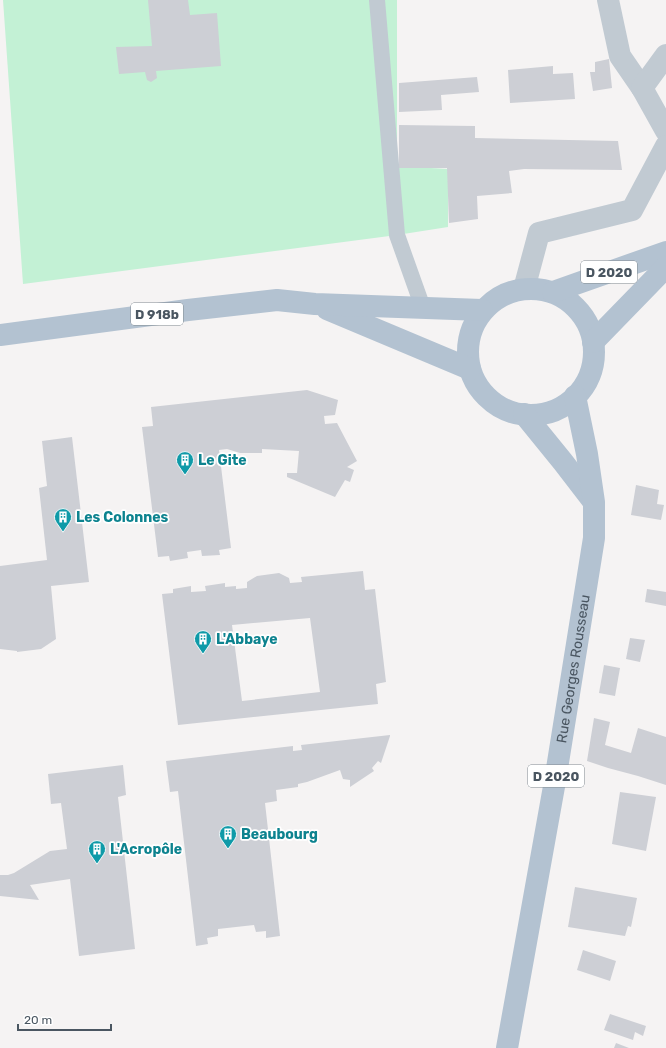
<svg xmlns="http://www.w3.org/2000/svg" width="666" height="1048" font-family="Rubik,sans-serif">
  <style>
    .green { fill: #c3f1d5 }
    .building { fill: #cdcfd5; fill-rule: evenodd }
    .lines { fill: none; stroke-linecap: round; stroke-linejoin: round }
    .service { stroke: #c1cad2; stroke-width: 16 }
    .minor { stroke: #c1cad2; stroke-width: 22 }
    .primary { stroke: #b3c2d1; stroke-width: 22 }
    .labels { text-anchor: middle; stroke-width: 3.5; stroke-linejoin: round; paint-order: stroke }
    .shield { fill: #fff; stroke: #808990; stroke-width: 1 }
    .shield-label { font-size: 13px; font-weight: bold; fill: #4a5661 }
    .culture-label { font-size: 14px; font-weight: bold; fill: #0d838f; stroke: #fff; text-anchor: start }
    .street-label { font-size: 14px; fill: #4a5661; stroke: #fff }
  </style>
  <rect width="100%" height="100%" fill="#f5f3f3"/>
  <path class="green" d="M 3,0 L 397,0 L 397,166 L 448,169 L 448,227 L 397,235 L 23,284 Z"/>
  <g class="building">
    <path d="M 148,0 L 188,0 L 190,15 L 217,13 L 221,66 L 156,71 L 157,78 L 151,82 L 147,80 L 145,72 L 119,74 L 116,47 L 152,46 Z"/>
    <path d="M 609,59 L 612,88 L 593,91 L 590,72 L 595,72 L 595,62 Z"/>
    <path d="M 553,66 L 553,74 L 573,73 L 575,99 L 510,103 L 508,70 Z"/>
    <path d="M 477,77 L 479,92 L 441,95 L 442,110 L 399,112 L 399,83 Z"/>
    <path d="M 399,125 L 475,126 L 475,138 L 618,141 L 622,170 L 524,169 L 509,171 L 512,193 L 477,196 L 478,219 L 449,223 L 447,168 L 399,168 Z"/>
    <path d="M 307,390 L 338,400 L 335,415 L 324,416 L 325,424 L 337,423 L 357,461 L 347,467 L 354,470 L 350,482 L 345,480 L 335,497 L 287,477 L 287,473 L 297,473 L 299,451 L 262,449 L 262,453 L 240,453 L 227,449 L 219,450 L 231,548 L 219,550 L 220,555 L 202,556 L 201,550 L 187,552 L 188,558 L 170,561 L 169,556 L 158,557 L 142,427 L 153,426 L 151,407 Z"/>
    <path d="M 72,437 L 89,582 L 51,586 L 56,639 L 41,649 L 17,652 L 17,651 L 0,649 L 0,566 L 47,560 L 39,488 L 47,486 L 42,441 Z"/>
    <path d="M 636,485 L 659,490 L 657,504 L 664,505 L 661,520 L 631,515 Z"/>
    <path d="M 363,571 L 365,590 L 375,589 L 386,682 L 376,684 L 378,704 L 178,725 L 162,594 L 173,593 L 173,589 L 191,586 L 191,592 L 206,591 L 205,586 L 225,583 L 225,587 L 236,586 L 236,589 L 247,588 L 247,582 L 257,576 L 279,573 L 289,578 L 290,583 L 302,582 L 301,577 ZM 310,618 L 320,692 L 242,701 L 232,625 Z"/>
    <path d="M 647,589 L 666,592 L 666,606 L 645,602 Z"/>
    <path d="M 630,638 L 645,640 L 640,662 L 626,659 Z"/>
    <path d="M 604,665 L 620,668 L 615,696 L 599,693 Z"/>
    <path d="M 594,718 L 610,722 L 605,745 L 631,753 L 638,728 L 666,737 L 666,785 L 638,776 L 608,768 L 587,761 Z"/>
    <path d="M 390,735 L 390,736 L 381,763 L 378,761 L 372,768 L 374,771 L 350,787 L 350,780 L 343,779 L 340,770 L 307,782 L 298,784 L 298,787 L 276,790 L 277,801 L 265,803 L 280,936 L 266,938 L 266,931 L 256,932 L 254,925 L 218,929 L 218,936 L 207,938 L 208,944 L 196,946 L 178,791 L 170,792 L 166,761 L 293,746 L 293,751 L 302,750 L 301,745 Z"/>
    <path d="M 123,765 L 126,795 L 118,797 L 135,949 L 79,956 L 70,879 L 30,885 L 39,900 L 0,896 L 0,875 L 8,875 L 14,873 L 50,851 L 67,849 L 61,803 L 51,804 L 48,774 Z"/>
    <path d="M 620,792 L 656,797 L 646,851 L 612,844 Z"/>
    <path d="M 575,887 L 637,898 L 631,927 L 628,926 L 625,936 L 568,927 Z"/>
    <path d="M 583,950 L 616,961 L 610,981 L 577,970 Z"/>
    <path d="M 610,1014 L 646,1026 L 643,1036 L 635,1032 L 633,1040 L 604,1030 Z"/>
    <path d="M 616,1043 L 629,1048 L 614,1048 Z"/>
  </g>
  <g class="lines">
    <path class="service" d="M 377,0 L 397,235 L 423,308"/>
    <g class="minor">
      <path d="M 608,0 L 620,56 L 642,88"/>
      <path d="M 666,55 L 642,88 L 666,131"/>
      <path d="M 524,289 L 539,233 L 632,210 L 666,146"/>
    </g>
    <g class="primary">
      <circle cx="531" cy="352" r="63"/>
      <path d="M 553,292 L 666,252"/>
      <path d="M 327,309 L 470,369"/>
      <path d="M 0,335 L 188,310 L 277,300 L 315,304 L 482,310"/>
      <path d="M 593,342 L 666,267"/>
      <path d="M 524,414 L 563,462 L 593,501"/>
      <path id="s1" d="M 507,1048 L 555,781 L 594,538 L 594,502 L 587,454 L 575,396"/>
    </g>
  </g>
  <defs>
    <g id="building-pin" transform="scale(0.9)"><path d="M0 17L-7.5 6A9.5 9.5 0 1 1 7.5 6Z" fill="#0f9aa8" stroke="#fff"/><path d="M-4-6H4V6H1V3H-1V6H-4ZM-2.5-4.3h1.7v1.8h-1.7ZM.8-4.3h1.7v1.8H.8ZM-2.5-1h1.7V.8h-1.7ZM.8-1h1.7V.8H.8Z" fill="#fff"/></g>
  </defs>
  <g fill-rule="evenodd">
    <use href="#building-pin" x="185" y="460"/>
    <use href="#building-pin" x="63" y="517"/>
    <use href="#building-pin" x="203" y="639"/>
    <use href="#building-pin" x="228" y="834"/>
    <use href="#building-pin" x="97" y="849"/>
  </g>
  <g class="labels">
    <g class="shield">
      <rect x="581" y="261" width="56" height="22" rx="3"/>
      <rect x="131" y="303" width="52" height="22" rx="3"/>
      <rect x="528" y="765" width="56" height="22" rx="3"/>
    </g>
    <g class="shield-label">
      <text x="609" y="277">D 2020</text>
      <text x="157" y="319">D 918b</text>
      <text x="556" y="781">D 2020</text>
    </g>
    <g class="culture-label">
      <text x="198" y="465">Le Gite</text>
      <text x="76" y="522">Les Colonnes</text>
      <text x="216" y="644">L'Abbaye</text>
      <text x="241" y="839">Beaubourg</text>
      <text x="110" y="854">L'Acropôle</text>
    </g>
    <g class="street-label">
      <text dy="5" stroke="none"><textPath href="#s1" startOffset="385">Rue Georges Rousseau</textPath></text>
    </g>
  </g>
  <path d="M18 1024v6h93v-6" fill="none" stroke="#4a5661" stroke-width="2"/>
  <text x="24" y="1024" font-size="12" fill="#4a5661" stroke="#ffffff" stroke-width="3" paint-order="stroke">20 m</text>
</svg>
